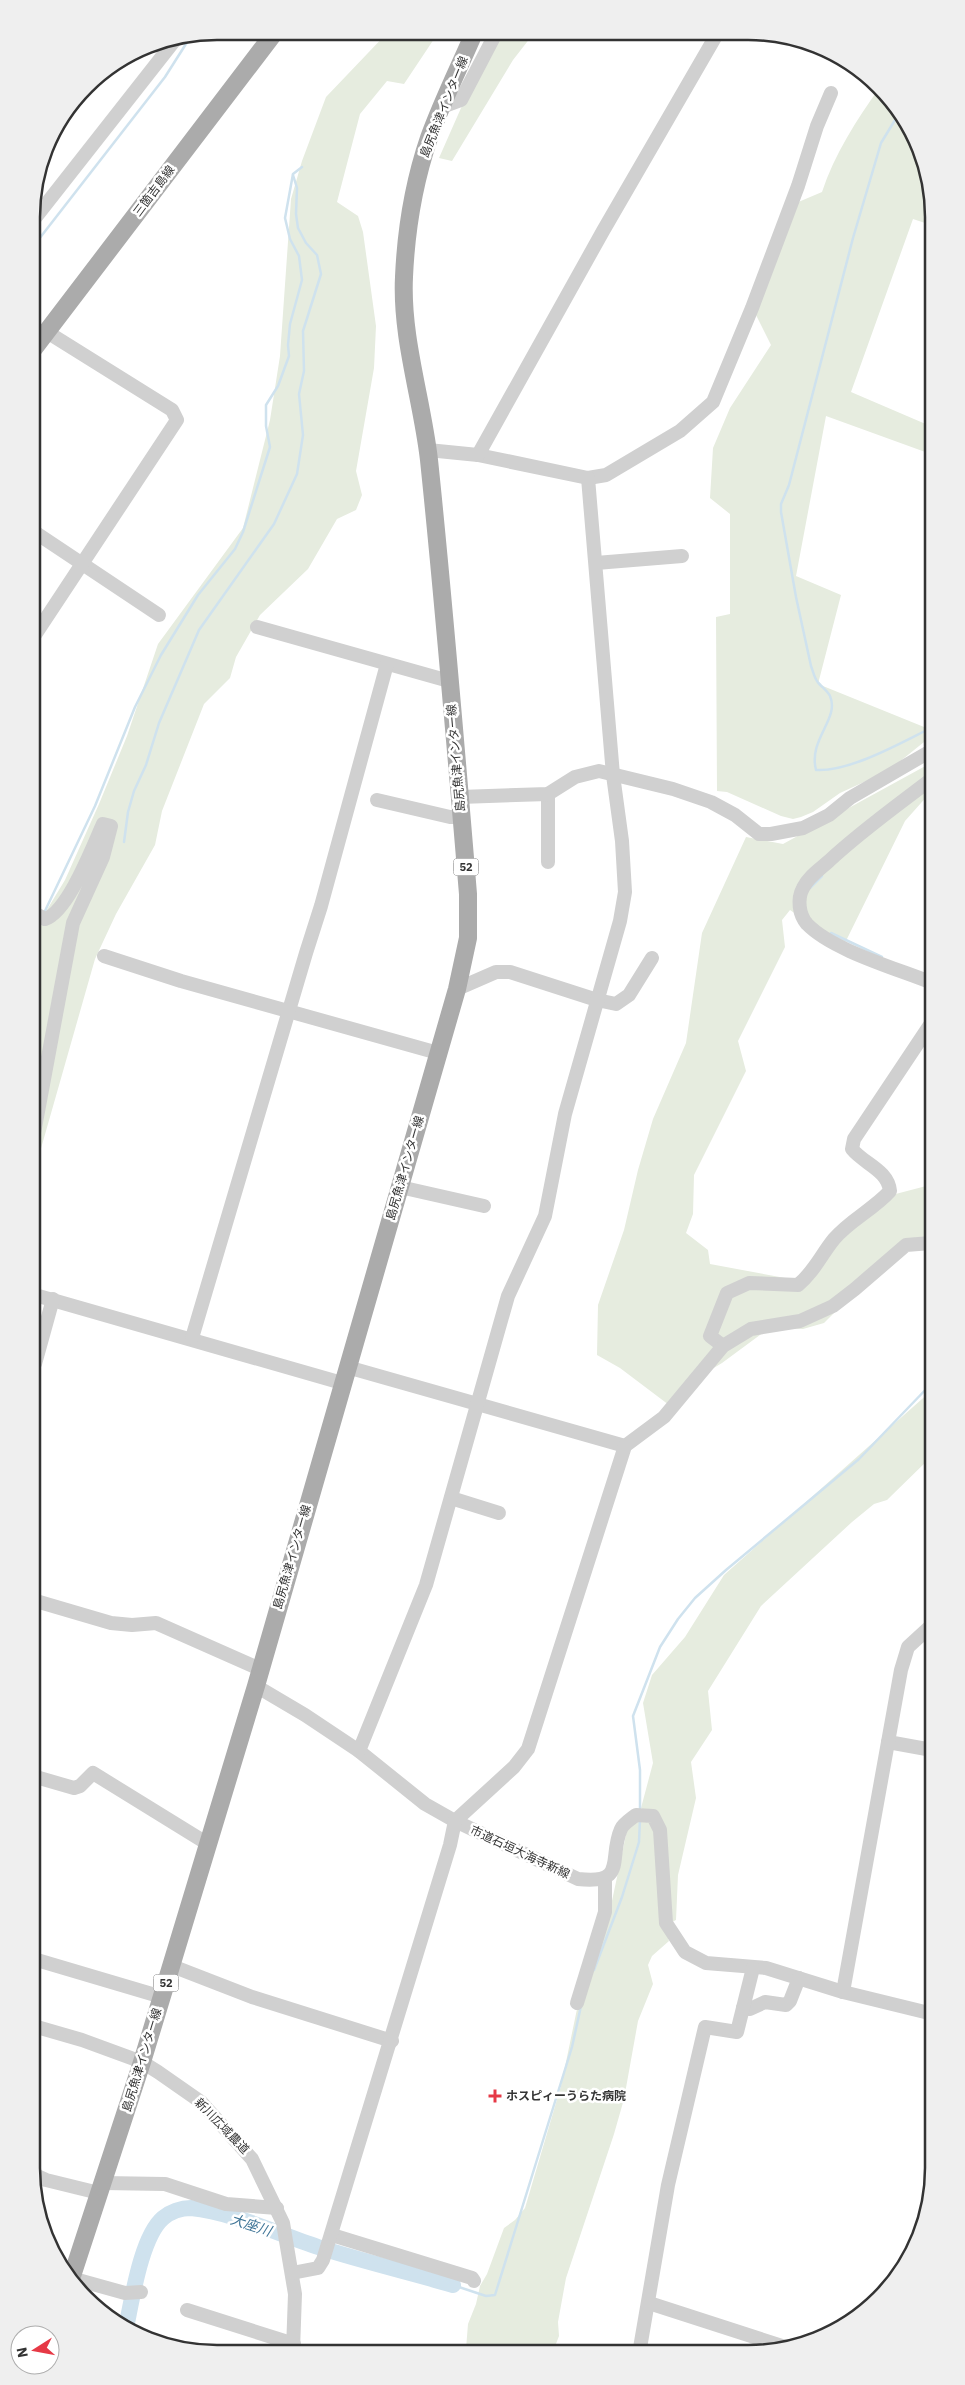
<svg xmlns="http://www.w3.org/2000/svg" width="965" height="2385" font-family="'IBM Plex Sans','Noto Sans JP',sans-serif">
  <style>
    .green { fill: #e6ecdf }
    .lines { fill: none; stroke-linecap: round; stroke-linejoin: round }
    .stream { stroke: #cfe2ee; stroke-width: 2.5 }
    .river { stroke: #cfe2ee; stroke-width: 16 }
    .minor { stroke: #d0d0d0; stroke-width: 14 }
    .major { stroke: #ababab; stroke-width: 18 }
    .poi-dot { fill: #e63946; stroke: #fff; stroke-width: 2 }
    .labels { text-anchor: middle; stroke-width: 5; stroke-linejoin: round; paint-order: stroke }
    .shield { fill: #fff; stroke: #707070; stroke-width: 1 }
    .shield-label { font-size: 11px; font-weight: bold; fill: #333 }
    .street-label { font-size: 12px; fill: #333; stroke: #fff }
    .poi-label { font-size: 12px; font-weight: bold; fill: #333; stroke: #fff; text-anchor: start }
    .water-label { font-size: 14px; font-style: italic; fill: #3f7597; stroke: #fff }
    .rim { fill: none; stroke: #333; stroke-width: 2.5 }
  </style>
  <rect width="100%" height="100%" fill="#fff"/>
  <g class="green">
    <path d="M 388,32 L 438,33 L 404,84 L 387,81 L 360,114 L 337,202 L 358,216 L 363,232 L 376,326 L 374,368 L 356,471 L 362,495 L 356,510 L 337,519 L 308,569 L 260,615 L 236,657 L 230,678 L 204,704 L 162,811 L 155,845 L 116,914 L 95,959 L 34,1173 L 34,931 L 65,880 L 99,804 L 127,736 L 158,644 L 243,528 L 270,420 L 280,356 L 291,199 L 302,161 L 326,97 Z"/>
    <path d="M 494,33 L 534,33 L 513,60 L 452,161 L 439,158 Z"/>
    <path d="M 880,87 L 909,124 L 927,169 L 928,224 L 913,219 L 851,392 L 928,425 L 928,453 L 826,416 L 796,576 L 841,595 L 818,684 L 929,729 L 929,738 L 888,771 L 840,793 L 813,812 L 801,817 L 793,819 L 781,816 L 727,792 L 717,791 L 716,617 L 730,614 L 730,514 L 710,498 L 713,448 L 730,408 L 771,345 L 755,313 L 796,203 L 822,192 C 834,155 857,119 880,87 Z"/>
    <path d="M 929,764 L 929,794 L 905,821 L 843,947 L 790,910 L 782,920 L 785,947 L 738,1041 L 746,1071 L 694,1175 L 693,1214 L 686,1233 L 708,1250 L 710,1264 L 796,1280 L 888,1196 L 930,1185 L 931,1236 L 884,1263 L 824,1323 L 803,1329 L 784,1328 L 764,1332 L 722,1363 L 687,1384 L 669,1405 L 620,1368 L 597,1355 L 598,1305 L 624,1230 L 638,1170 L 653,1119 L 686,1043 L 702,933 L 746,837 L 783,844 Z"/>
    <path d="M 931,1391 L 931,1457 L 887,1500 L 874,1504 L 852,1522 L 761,1606 L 708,1691 L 712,1730 L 691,1762 L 696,1798 L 678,1875 L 676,1920 L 670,1923 L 664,1823 L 641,1808 L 653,1763 L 643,1703 L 652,1675 L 685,1637 L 724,1575 Z"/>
    <path d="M 638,1818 L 651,1819 L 657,1831 L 660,1914 L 669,1941 L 652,1956 L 648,1965 L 653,1984 L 638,2021 L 624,2099 L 614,2134 L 566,2278 L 558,2322 L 559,2336 L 554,2349 L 466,2349 L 468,2324 L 476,2304 L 480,2286 L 487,2274 L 504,2228 L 515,2220 L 525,2208 L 561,2086 L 577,2009 L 609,1915 L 627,1830 Z"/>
  </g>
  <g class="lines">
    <g class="stream">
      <path d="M 901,114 L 895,120 L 881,143 L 853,238 L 789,485 L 781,504 L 781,512 L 796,597 L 811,666 C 813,671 814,677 817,681 C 820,686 827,690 830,696 C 840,719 808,739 816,770 C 849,772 899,744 929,729"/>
      <path d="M 32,248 L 165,77 L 191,36"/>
      <path d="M 124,842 L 128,812 L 134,791 L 146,765 L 159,723 L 199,630 L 274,524 L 297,474 L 303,435 L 299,394 L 304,371 L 303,331 L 321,274 L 317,255 L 306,243 L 298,228 L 296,214 L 297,188 L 293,175"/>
      <path d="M 810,888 L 822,876"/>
      <path d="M 44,913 L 95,806 L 135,707 L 161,655 L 198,595 L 235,549 L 243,532 L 270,447 L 266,426 L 266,405 L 278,386 L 289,356 L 288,345 L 290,324 L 302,280 L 299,256 L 290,239 L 285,218 L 293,174 L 302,167"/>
      <path d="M 34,932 L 39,922"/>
      <path d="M 831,933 L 882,957"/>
      <path d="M 640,1811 L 640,1770 L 633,1716 L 660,1647 L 678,1619 L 695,1598 L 726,1570 L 859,1459 L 931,1384"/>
      <path d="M 594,1970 L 622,1897 L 639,1842 L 640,1819"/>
      <path d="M 453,2285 L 486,2296 L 495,2295 L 572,2047 L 581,2006"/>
    </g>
    <path class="river" d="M 126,2328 C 132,2300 141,2237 163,2218 C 170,2212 181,2208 191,2208 C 232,2212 278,2234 318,2247 C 362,2261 408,2272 453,2285"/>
    <g class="minor">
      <path d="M 442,107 L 461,100 L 496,33"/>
      <path d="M 32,222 L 175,40"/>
      <path d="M 428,450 L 478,455 L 588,478 L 606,475 L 680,431 L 713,402 L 752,308 L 798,186 L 817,126 L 831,93"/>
      <path d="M 478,455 L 603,231 L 717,34"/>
      <path d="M 33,531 L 159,615"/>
      <path d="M 596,563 L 682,556"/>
      <path d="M 257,627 L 449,681"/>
      <path d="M 33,638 L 177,420 L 172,410 L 47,332"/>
      <path d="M 929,781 C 895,807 860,832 829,861 C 820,869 808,877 803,888 C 797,899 799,915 807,924 C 832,950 895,968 930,982"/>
      <path d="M 548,794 L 548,862"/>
      <path d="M 460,797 L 548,794 L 575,777 L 599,771 L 673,789 L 711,802 L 735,815 L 759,834 L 771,834 L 803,828 L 829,815 L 850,798 L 929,752"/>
      <path d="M 377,800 L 450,817 L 462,817"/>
      <path d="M 34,913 L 45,919 C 68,912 93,846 103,824 L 111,826 L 103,857 L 73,923 L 34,1133"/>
      <path d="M 104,956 L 181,981 L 438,1053"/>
      <path d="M 457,989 L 496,972 L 510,972 L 597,1000 L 616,1004 L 629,995 L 652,958"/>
      <path d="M 400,1187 L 484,1206"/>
      <path d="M 35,1295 L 342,1383"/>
      <path d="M 192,1338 L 306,953 L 321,906 L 387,664"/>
      <path d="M 723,1346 L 710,1336 L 727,1293 L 749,1283 L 798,1285 C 814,1272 821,1255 834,1239 C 850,1220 874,1209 890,1191 C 888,1170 864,1164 852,1149 L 854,1139 L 930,1025"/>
      <path d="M 35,1364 L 53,1299"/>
      <path d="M 347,1367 L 625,1446"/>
      <path d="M 451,1498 L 499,1513"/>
      <path d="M 36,1601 L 111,1623 L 132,1625 L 156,1623 L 260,1669"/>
      <path d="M 256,1686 L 305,1715 L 359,1751 L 425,1804 L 455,1821 L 578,1879 C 628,1885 608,1858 621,1829 C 623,1824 631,1819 636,1815 L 653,1816 L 660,1830 L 666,1923 L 685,1952 L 706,1963 L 766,1968 L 843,1992 L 933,2014"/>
      <path d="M 888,1742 L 932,1750"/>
      <path d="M 359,1751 L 426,1585 L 508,1296 L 545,1216 L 565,1114 L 620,921 L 625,892 L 622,841 L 613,775 L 588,478"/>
      <path d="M 36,1777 L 74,1788 L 80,1786 L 93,1773 L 208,1844"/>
      <path d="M 37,1960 L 162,1997"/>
      <path d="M 172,1966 L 252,1997 L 392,2041"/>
      <path d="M 843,1992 L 901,1670 L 908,1647 L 932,1625"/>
      <path d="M 577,2003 L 605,1912 L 605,1879"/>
      <path d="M 743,2008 L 750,2009 L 765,2002 L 786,2005 L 790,2001 L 799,1978"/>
      <path d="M 37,2027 L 82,2040 L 142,2062 L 158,2072 L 201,2102 L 252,2159 L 283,2223 L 295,2294 L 293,2350"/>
      <path d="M 37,2176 L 46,2180 L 99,2193"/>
      <path d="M 103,2183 L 165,2184 L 226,2204 L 277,2208"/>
      <path d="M 332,2235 L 472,2278 L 474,2281"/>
      <path d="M 292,2273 L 318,2268 L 323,2260 L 450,1845 L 455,1821 L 514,1767 L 528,1749 L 625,1446 L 664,1417 L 723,1346 L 751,1329 L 800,1321 L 833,1306 L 855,1289 L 906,1245 L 931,1243"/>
      <path d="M 71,2278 L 125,2293 L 141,2292"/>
      <path d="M 649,2303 L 788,2348"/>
      <path d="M 187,2310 L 294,2344"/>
      <path d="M 640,2348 L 668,2185 L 705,2027 L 737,2032 L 753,1968"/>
    </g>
    <g class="major">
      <path d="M 32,351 L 275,32"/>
      <path d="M 71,2279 L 142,2062 L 256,1686 L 457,989 L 468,938 L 468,894 C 456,749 444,604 429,460 C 422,399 401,338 404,277 C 406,231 414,182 429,138 C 442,102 459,68 474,33"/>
    </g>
  </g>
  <path class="poi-dot" d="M492.5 2088.5h5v5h5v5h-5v5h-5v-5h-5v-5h5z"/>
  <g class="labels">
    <g class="shield">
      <rect x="453.5" y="858.5" width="25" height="17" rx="4"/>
      <rect x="153.5" y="1974.5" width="25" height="17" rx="4"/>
    </g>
    <g class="shield-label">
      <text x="466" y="871">52</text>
      <text x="166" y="1987">52</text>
    </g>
    <g class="street-label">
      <text transform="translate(444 107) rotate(-68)" y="4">島尻魚津インター線</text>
      <text transform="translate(154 191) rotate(-53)" y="4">三箇吉島線</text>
      <text transform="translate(456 758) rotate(-95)" y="4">島尻魚津インター線</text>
      <text transform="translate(405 1168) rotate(-74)" y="4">島尻魚津インター線</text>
      <text transform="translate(292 1557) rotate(-74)" y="4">島尻魚津インター線</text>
      <text transform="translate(520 1852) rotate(25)" y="4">市道石垣大海寺新線</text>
      <text transform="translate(142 2060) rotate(-73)" y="4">島尻魚津インター線</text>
      <text transform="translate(222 2126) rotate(46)" y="4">新川広域農道</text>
    </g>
    <g class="poi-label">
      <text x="506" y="2100">ホスピィーうらた病院</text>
    </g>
    <g class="water-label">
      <text transform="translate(251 2225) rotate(18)" y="5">大座川</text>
    </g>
  </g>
  <path d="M0 0H965V2385H0ZM217 40H748A177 177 0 0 1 925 217V2168A177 177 0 0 1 748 2345H217A177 177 0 0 1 40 2168V217A177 177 0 0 1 217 40Z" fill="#efefef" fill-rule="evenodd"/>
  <path class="rim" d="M217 40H748A177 177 0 0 1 925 217V2168A177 177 0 0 1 748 2345H217A177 177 0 0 1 40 2168V217A177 177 0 0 1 217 40Z"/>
  <g transform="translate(35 2350) rotate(259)"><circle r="24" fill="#ffffff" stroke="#adadad"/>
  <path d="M0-4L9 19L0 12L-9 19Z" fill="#e63946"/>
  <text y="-8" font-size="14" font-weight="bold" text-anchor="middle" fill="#333333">N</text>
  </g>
</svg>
